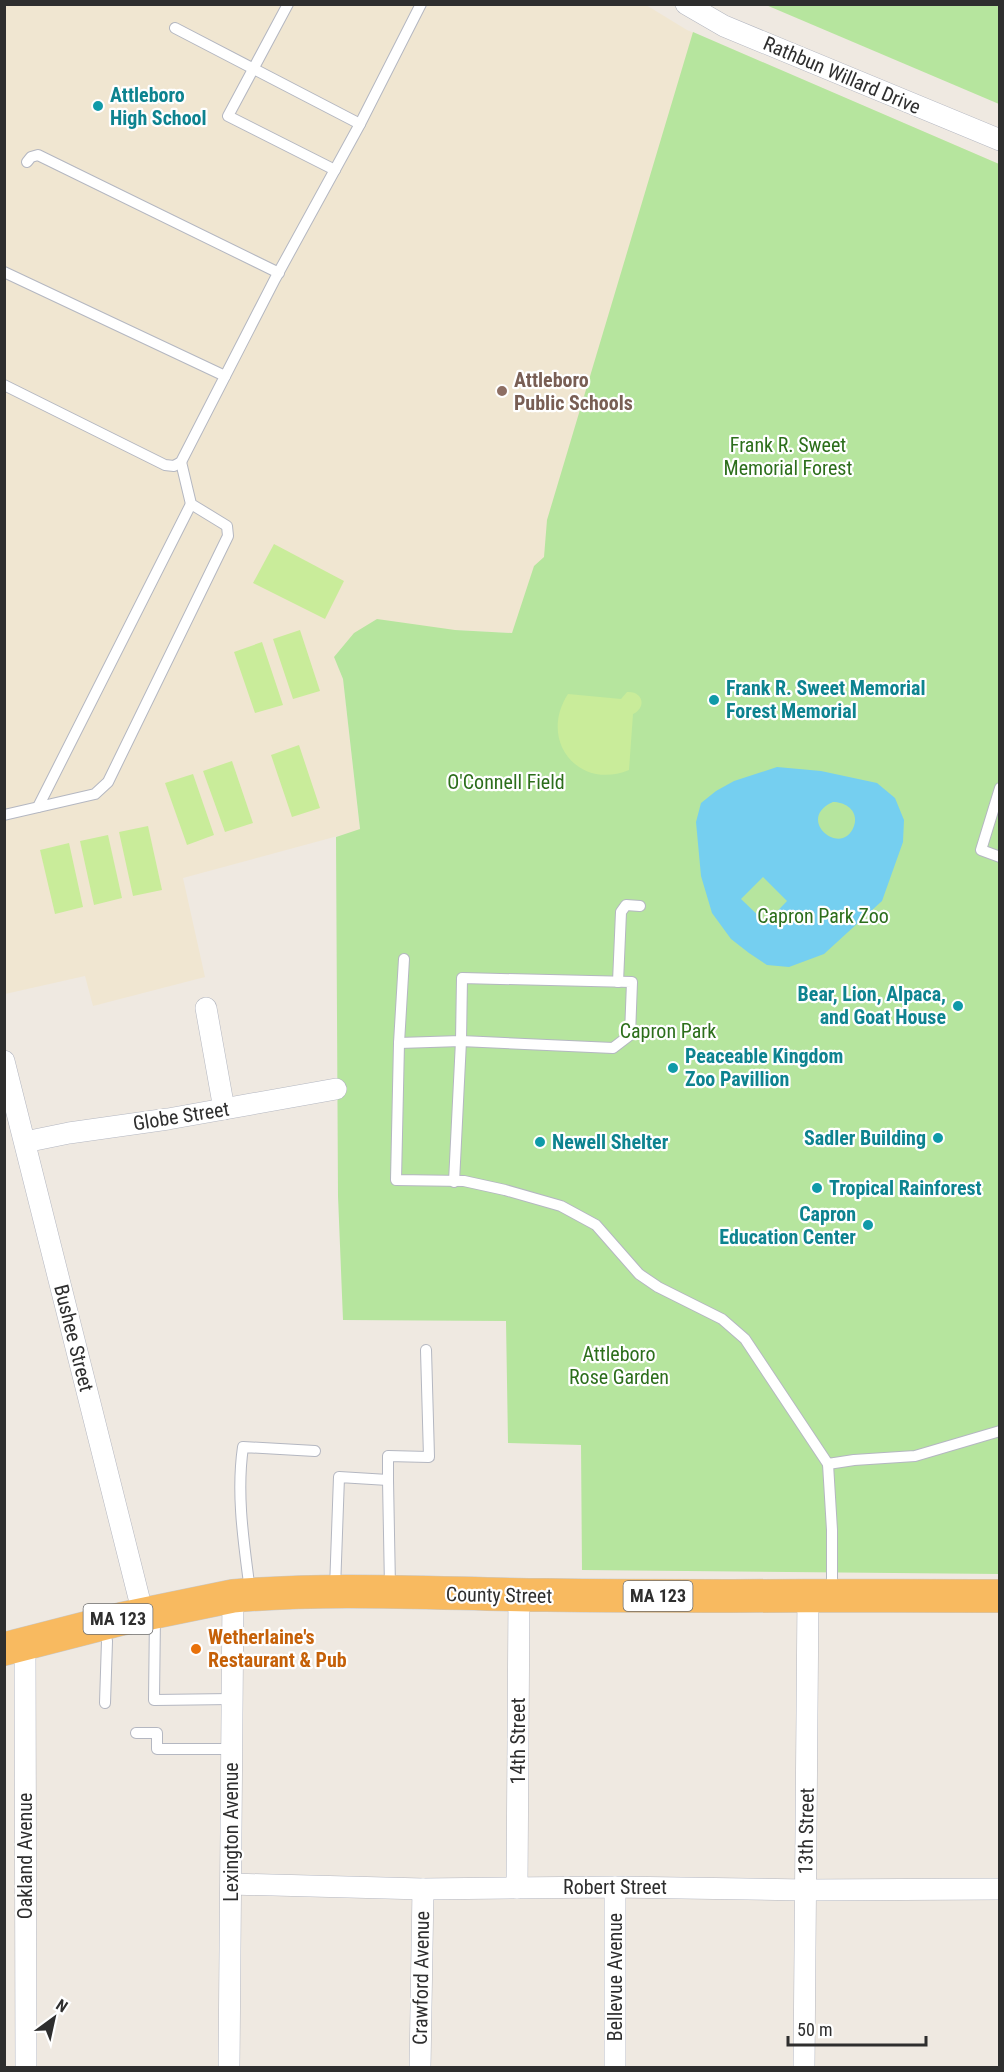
<svg xmlns="http://www.w3.org/2000/svg" width="1004" height="2072" font-family="'Roboto Condensed',sans-serif">
  <style>
    .education { fill: #f0e6d1 }
    .green { fill: #b6e59e }
    .pitch { fill: #c9ec9a }
    .water { fill: #75cff0; fill-rule: evenodd }
    .lines { fill: none; stroke-linecap: round; stroke-linejoin: round }
    .service-casing { stroke: #b4b7c1; stroke-width: 12 }
    .minor-casing { stroke: #b4b7c1; stroke-width: 22 }
    .trunk-casing { stroke: #c9c9c9; stroke-width: 34 }
    .service { stroke: #fff; stroke-width: 10 }
    .minor { stroke: #fff; stroke-width: 21 }
    .trunk { stroke: #f8ba60; stroke-width: 33 }
    .culture-dot { fill: #0f9aa8; stroke: #fff; stroke-width: 2 }
    .education-dot { fill: #8d6e63; stroke: #fff; stroke-width: 2 }
    .food-dot { fill: #e8710a; stroke: #fff; stroke-width: 2 }
    .labels { text-anchor: middle; stroke-width: 4.5; stroke-linejoin: round; paint-order: stroke }
    .shield { fill: #fff; stroke: #6d6d6d; stroke-width: 1.5 }
    .shield-label { font-size: 18px; font-weight: bold; fill: #2e2e2e }
    .street-label { font-size: 20px; fill: #2e2e2e; stroke: #fff }
    .culture-label { font-size: 20px; font-weight: bold; fill: #0d838f; stroke: #fff; text-anchor: start }
    .education-label { font-size: 20px; font-weight: bold; fill: #785e54; stroke: #fff; text-anchor: start }
    .park-label { font-size: 20px; fill: #2c6e1b; stroke: #fff }
    .food-label { font-size: 20px; font-weight: bold; fill: #c56008; stroke: #fff; text-anchor: start }
  </style>
  <rect width="100%" height="100%" fill="#efe9e1"/>
  <path class="education" d="M 4,5 L 646,5 L 687,30 L 999,164 L 512,633 L 455,630 L 334,657 L 343,679 L 360,830 L 183,878 L 205,977 L 93,1006 L 85,976 L 5,994 Z"/>
  <g class="green">
    <path d="M 766,5 L 999,5 L 999,104 Z"/>
    <path d="M 693,32 L 999,164 L 999,1574 L 582,1570 L 581,1445 L 508,1443 L 506,1321 L 343,1320 L 338,1196 L 336,837 L 360,829 L 343,679 L 334,657 L 354,633 L 377,619 L 455,630 L 512,633 L 534,566 L 544,557 L 547,520 Z"/>
  </g>
  <g class="pitch">
    <path d="M 274,544 L 344,581 L 325,619 L 253,583 Z"/>
    <path d="M 300,630 L 320,691 L 293,699 L 273,639 Z"/>
    <path d="M 262,642 L 283,705 L 255,713 L 234,652 Z"/>
    <path d="M 627,692 C 643,691 647,707 633,714 L 629,770 C 578,791 538,740 568,694 L 621,699 Z"/>
    <path d="M 299,745 L 320,808 L 292,817 L 271,755 Z"/>
    <path d="M 232,761 L 253,823 L 225,832 L 203,771 Z"/>
    <path d="M 193,774 L 214,835 L 187,845 L 165,783 Z"/>
    <path d="M 148,826 L 162,890 L 133,896 L 119,832 Z"/>
    <path d="M 108,835 L 122,898 L 94,905 L 80,841 Z"/>
    <path d="M 69,843 L 83,907 L 55,914 L 40,850 Z"/>
  </g>
  <path class="water" d="M 777,767 L 821,771 L 877,783 L 895,798 L 904,820 L 903,842 L 882,901 L 824,954 L 789,967 L 767,965 L 749,953 L 731,939 L 712,913 L 701,876 L 696,822 L 701,803 L 716,791 L 734,781 ZM 833,802 C 846,802 859,811 854,826 C 842,859 794,819 833,802 ZM 763,877 L 787,901 L 766,923 L 741,899 Z"/>
  <g class="lines">
    <g class="service-casing">
      <g id="service">
        <path d="M 288,4 L 228,116 L 335,170"/>
        <path d="M 175,28 L 360,124"/>
        <path d="M 27,162 L 31,157 L 38,155 L 279,273"/>
        <path d="M 4,272 L 225,376"/>
        <path d="M 4,385 L 165,465 L 174,466 L 181,462 L 275,279 L 360,124 L 421,4"/>
        <path d="M 1000,788 L 981,850 L 1000,857"/>
        <path d="M 38,807 L 191,504"/>
        <path d="M 4,815 L 95,794 L 108,782 L 228,536 L 227,526 L 191,504 L 181,462"/>
        <path d="M 404,959 L 399,1043 L 396,1180 L 464,1181 L 505,1190 L 561,1206 L 596,1225 L 639,1274 L 658,1287 L 722,1319 L 745,1339 L 828,1464 L 854,1460 L 915,1456 L 1000,1431"/>
        <path d="M 618,982 L 621,912 L 626,905 L 640,906"/>
        <path d="M 399,1043 L 461,1041 L 462,978 L 632,982 L 630,1035 L 613,1048 L 461,1041 L 454,1182"/>
        <path d="M 828,1464 L 832,1530 L 832,1592"/>
        <path d="M 388,1480 L 390,1587"/>
        <path d="M 335,1589 L 339,1477 L 388,1480 L 388,1456 L 429,1457 L 426,1350"/>
        <path d="M 250,1591 C 244,1544 236,1495 243,1447 L 315,1451"/>
        <path d="M 155,1615 L 154,1700 L 232,1699"/>
        <path d="M 102,1627 L 107,1641 L 105,1703"/>
        <path d="M 136,1733 L 157,1733 L 157,1749 L 232,1749"/>
      </g>
    </g>
    <g class="minor-casing">
      <g id="minor">
        <path d="M 686,4 L 724,26 L 1000,140"/>
        <path d="M 206,1008 L 224,1109"/>
        <path d="M 4,1061 L 143,1614"/>
        <path d="M 25,1142 L 69,1133 L 168,1119 L 336,1089"/>
        <path d="M 25,1644 L 26,2068"/>
        <path d="M 231,1884 L 423,1889 L 615,1887 L 805,1890 L 1000,1889"/>
        <path d="M 517,1888 L 519,1595"/>
        <path d="M 229,2068 L 233,1596"/>
        <path d="M 420,2068 L 423,1889"/>
        <path d="M 615,2068 L 615,1887"/>
        <path d="M 804,2068 L 808,1595"/>
      </g>
    </g>
    <g class="trunk-casing">
      <path id="trunk" d="M 4,1649 L 121,1619 L 233,1596 C 337,1587 442,1594 546,1595 C 697,1597 848,1595 1000,1596"/>
    </g>
    <use href="#service" class="service"/>
    <use href="#minor" class="minor"/>
    <use href="#trunk" class="trunk"/>
  </g>
  <g class="culture-dot">
    <circle cx="98" cy="106" r="6"/>
    <circle cx="714" cy="700" r="6"/>
    <circle cx="958" cy="1006" r="6"/>
    <circle cx="673" cy="1068" r="6"/>
    <circle cx="938" cy="1138" r="6"/>
    <circle cx="540" cy="1142" r="6"/>
    <circle cx="817" cy="1188" r="6"/>
    <circle cx="868" cy="1225" r="6"/>
  </g>
  <circle class="education-dot" cx="502" cy="391" r="6"/>
  <circle class="food-dot" cx="196" cy="1649" r="6"/>
  <g class="labels">
    <g class="shield">
      <rect x="623.5" y="1581" width="69" height="30" rx="4.5"/>
      <rect x="83.5" y="1604" width="69" height="30" rx="4.5"/>
    </g>
    <g class="shield-label">
      <text x="658" y="1602">MA 123</text>
      <text x="118" y="1625">MA 123</text>
    </g>
    <g class="street-label">
      <text transform="translate(842 75) rotate(23)" y="7">Rathbun Willard Drive</text>
      <text transform="translate(181 1116) rotate(-9)" y="7">Globe Street</text>
      <text transform="translate(74 1338) rotate(76)" y="7">Bushee Street</text>
      <text transform="translate(499 1595) rotate(1)" y="7">County Street</text>
      <text transform="translate(518 1741) rotate(-90)" y="7">14th Street</text>
      <text transform="translate(806 1831) rotate(-89)" y="7">13th Street</text>
      <text transform="translate(231 1832) rotate(-90)" y="7">Lexington Avenue</text>
      <text transform="translate(25 1856) rotate(-90)" y="7">Oakland Avenue</text>
      <text x="615" y="1894">Robert Street</text>
      <text transform="translate(615 1977) rotate(-90)" y="7">Bellevue Avenue</text>
      <text transform="translate(421 1978) rotate(-89)" y="7">Crawford Avenue</text>
    </g>
    <g class="culture-label">
      <text x="110" y="102">Attleboro<tspan x="110" dy="23">High School</tspan></text>
      <text x="726" y="695">Frank R. Sweet Memorial<tspan x="726" dy="23">Forest Memorial</tspan></text>
      <text x="946" y="1001" text-anchor="end">Bear, Lion, Alpaca,<tspan x="946" dy="23">and Goat House</tspan></text>
      <text x="685" y="1063">Peaceable Kingdom<tspan x="685" dy="23">Zoo Pavillion</tspan></text>
      <text x="926" y="1145" text-anchor="end">Sadler Building</text>
      <text x="552" y="1149">Newell Shelter</text>
      <text x="829" y="1195">Tropical Rainforest</text>
      <text x="856" y="1221" text-anchor="end">Capron<tspan x="856" dy="23">Education Center</tspan></text>
    </g>
    <g class="education-label">
      <text x="514" y="387">Attleboro<tspan x="514" dy="23">Public Schools</tspan></text>
    </g>
    <g class="park-label">
      <text x="788" y="452">Frank R. Sweet<tspan x="788" dy="23">Memorial Forest</tspan></text>
      <text x="506" y="789">O'Connell Field</text>
      <text x="823" y="923">Capron Park Zoo</text>
      <text x="668" y="1038">Capron Park</text>
      <text x="619" y="1361">Attleboro<tspan x="619" dy="23">Rose Garden</tspan></text>
    </g>
    <g class="food-label">
      <text x="208" y="1644">Wetherlaine's<tspan x="208" dy="23">Restaurant &amp; Pub</tspan></text>
    </g>
  </g>
  <rect width="1004" height="2072" fill="none" stroke="#2e2e2e" stroke-width="12"/>
  <g transform="translate(54 2018) rotate(33)" stroke="#ffffff" stroke-width="4.5" paint-order="stroke">
  <path d="M0-4.5L10 22L0 15L-10 22Z" fill="#2e2e2e"/>
  <text y="-9" font-size="16" font-weight="bold" text-anchor="middle" fill="#2e2e2e">N</text>
  </g>
  <path d="M788 2036v9h138v-9" fill="none" stroke="#2e2e2e" stroke-width="3"/>
  <text x="797" y="2036" font-size="18" fill="#2e2e2e" stroke="#ffffff" stroke-width="4.5" paint-order="stroke">50 m</text>
</svg>
